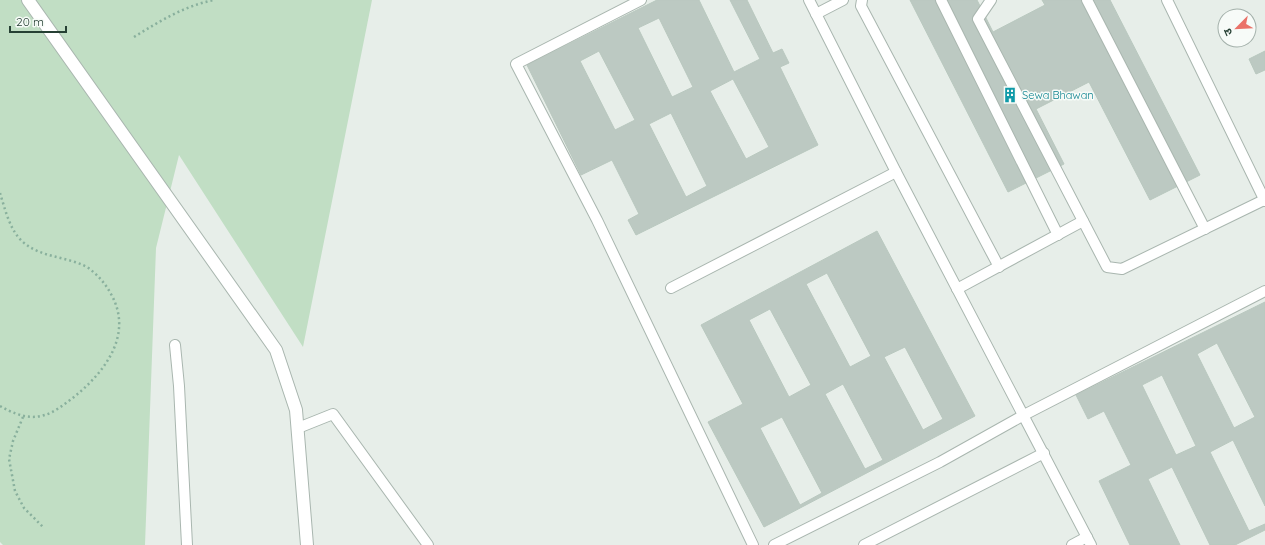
<svg xmlns="http://www.w3.org/2000/svg" width="1265" height="545" font-family="Quicksand,'Noto Sans Devanagari',sans-serif">
  <style>
    .green { fill: #c1dec4 }
    .building { fill: #bcc9c2; stroke: #b9c8bf; fill-rule: evenodd }
    .lines { fill: none; stroke-linecap: round; stroke-linejoin: round }
    .service-casing { stroke: #a9b6af; stroke-width: 12 }
    .minor-casing { stroke: #a9b6af; stroke-width: 14 }
    .path { stroke: #89b09d; stroke-width: 2.5; stroke-dasharray: 2 3; stroke-linecap: butt }
    .service { stroke: #fff; stroke-width: 10 }
    .minor { stroke: #fff; stroke-width: 12 }
    .labels { text-anchor: middle; stroke-width: 3; stroke-linejoin: round; paint-order: stroke }
    .culture-label { font-size: 11px; fill: #0d838f; stroke: #f7fbf8; text-anchor: start }
  </style>
  <rect width="100%" height="100%" fill="#e7eee9"/>
  <path class="green" d="M 0,0 L 372,0 L 303,347 L 179,155 L 156,248 L 145,545 L 3,545 L 0,542 Z"/>
  <g class="building">
    <path d="M 657,0 L 699,0 L 734,72 L 760,59 L 730,0 L 747,0 L 773,53 L 782,49 L 789,63 L 780,67 L 818,145 L 636,235 L 628,220 L 639,214 L 612,160 L 581,175 L 527,65 ZM 659,18 L 693,87 L 672,97 L 638,28 ZM 599,51 L 635,120 L 615,130 L 580,61 ZM 733,79 L 769,147 L 746,159 L 710,91 ZM 671,113 L 707,186 L 686,197 L 649,124 Z"/>
    <path d="M 910,0 L 977,0 L 993,32 L 1045,5 L 1042,0 L 1110,0 L 1200,175 L 1150,200 L 1089,82 L 1036,109 L 1064,164 L 1008,192 Z"/>
    <path d="M 1265,51 L 1265,70 L 1256,74 L 1249,59 Z"/>
    <path d="M 877,231 L 975,416 L 764,527 L 708,422 L 743,404 L 701,325 ZM 827,273 L 871,356 L 850,367 L 806,284 ZM 770,309 L 811,385 L 789,397 L 749,320 ZM 905,347 L 943,419 L 923,430 L 884,357 ZM 843,384 L 883,460 L 865,469 L 825,394 ZM 782,417 L 822,493 L 800,505 L 760,428 Z"/>
    <path d="M 1265,302 L 1265,506 L 1233,440 L 1210,452 L 1249,531 L 1265,524 L 1265,530 L 1235,545 L 1210,545 L 1172,467 L 1148,479 L 1180,545 L 1130,545 L 1099,481 L 1131,465 L 1104,411 L 1088,419 L 1076,395 ZM 1217,343 L 1255,417 L 1234,428 L 1197,354 ZM 1162,375 L 1196,446 L 1176,455 L 1142,385 Z"/>
  </g>
  <g class="lines">
    <g class="service-casing">
      <g id="service">
        <path d="M 641,0 L 516,64 L 597,220 L 753,545"/>
        <path d="M 809,0 L 896,172 L 1091,545"/>
        <path d="M 862,0 L 861,6 L 999,267"/>
        <path d="M 941,0 L 1058,235"/>
        <path d="M 991,0 L 978,19 L 1107,267 L 1122,269 L 1264,200"/>
        <path d="M 1087,0 L 1205,229"/>
        <path d="M 1167,0 L 1265,201"/>
        <path d="M 816,14 L 843,0"/>
        <path d="M 671,288 L 896,172"/>
        <path d="M 957,289 L 1083,221"/>
        <path d="M 175,345 L 179,386 L 187,545"/>
        <path d="M 298,428 L 333,414 L 428,545"/>
        <path d="M 774,545 L 940,462 L 1024,415 L 1265,291"/>
        <path d="M 864,545 L 1044,453"/>
        <path d="M 1072,545 L 1087,537"/>
      </g>
    </g>
    <g class="minor-casing">
      <path id="minor" d="M 28,0 L 276,350 L 296,410 L 307,545"/>
    </g>
    <g class="path">
      <path d="M 134,37 C 160,21 184,6 214,0"/>
      <path d="M 0,193 C 5,209 10,231 23,242 C 41,258 66,256 87,267 C 97,274 105,283 111,294 C 137,340 96,383 59,408 C 38,422 21,418 0,406"/>
      <path d="M 23,417 L 13,441 L 9,459 L 15,491 L 24,508 L 43,527"/>
    </g>
    <use href="#service" class="service"/>
    <use href="#minor" class="minor"/>
  </g>
  <defs>
    <g id="building-bare" transform="scale(1.2)"><path d="M-4-6H4V6H1V3H-1V6H-4ZM-2.5-4.3h1.7v1.8h-1.7ZM.8-4.3h1.7v1.8H.8ZM-2.5-1h1.7V.8h-1.7ZM.8-1h1.7V.8H.8Z" fill="#0f9aa8" stroke="#f7fbf8" stroke-width="2.5" paint-order="stroke"/></g>
  </defs>
  <g fill-rule="evenodd">
    <use href="#building-bare" x="1010" y="95"/>
  </g>
  <g class="labels">
    <g class="culture-label">
      <text x="1022" y="99">Sewa Bhawan</text>
    </g>
  </g>
  <g transform="translate(1237 28) rotate(246)"><circle r="19" fill="#f7fbf8" stroke="#a3b0aa"/>
  <path d="M0-3L7 15L0 10L-7 15Z" fill="#ea7269"/>
  <text y="-6" font-size="11" font-weight="bold" text-anchor="middle" fill="#264034">उ</text>
  </g>
  <path d="M10 26v6h56v-6" fill="none" stroke="#264034" stroke-width="2"/>
  <text x="16" y="26" font-size="12" fill="#264034" stroke="#f7fbf8" stroke-width="3" paint-order="stroke">20 m</text>
</svg>
